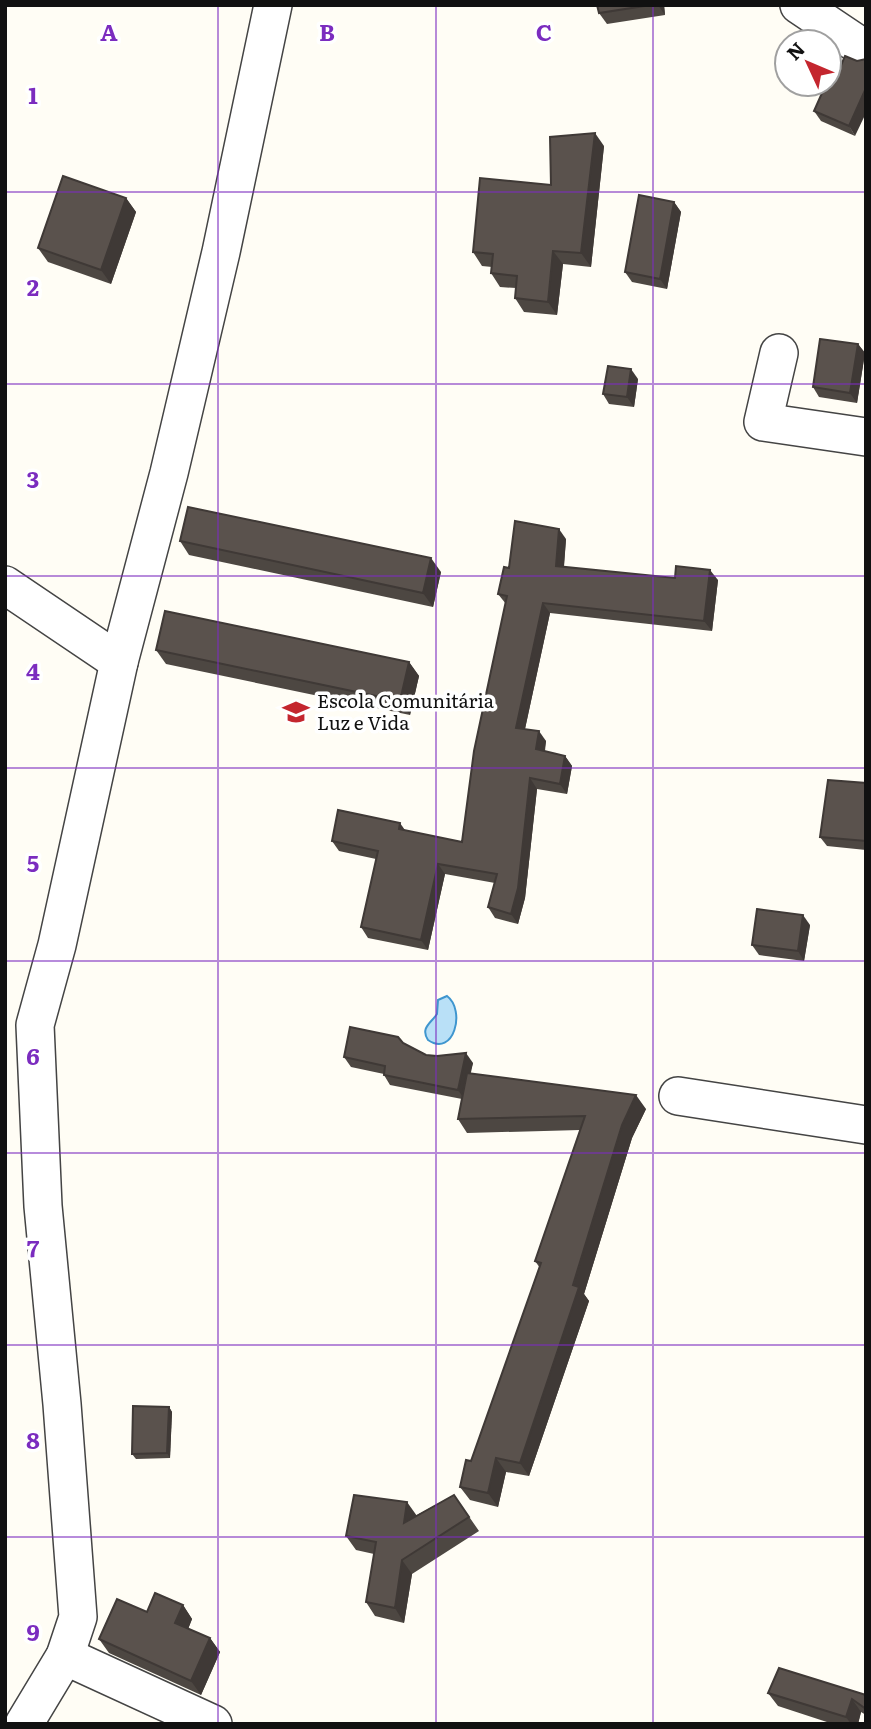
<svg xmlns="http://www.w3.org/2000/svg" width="871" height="1729" font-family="Literata,serif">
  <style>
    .water { fill: #b9e0f7; stroke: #3f96cf; stroke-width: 2 }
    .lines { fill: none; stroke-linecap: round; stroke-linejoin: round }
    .minor-casing { stroke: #444; stroke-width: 40 }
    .minor { stroke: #fff; stroke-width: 37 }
    .wall { fill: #4d4742 }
    .shaded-wall { fill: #3f3936 }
    .building { fill: #5a524d; stroke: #3f3936; stroke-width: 2 }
    .grid { fill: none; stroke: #7b2cbf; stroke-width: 2; stroke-opacity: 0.55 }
    .labels { text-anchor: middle; stroke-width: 7; stroke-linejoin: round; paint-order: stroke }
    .poi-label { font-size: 19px; fill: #111; stroke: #fff; text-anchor: start }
    .grid-label { font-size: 23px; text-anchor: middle; font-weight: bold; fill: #7b2cbf; stroke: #fff; stroke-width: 7; stroke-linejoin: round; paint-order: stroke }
  </style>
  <rect width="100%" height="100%" fill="#fffdf5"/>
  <path class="water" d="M 447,996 C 466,1010 454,1058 428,1040 C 420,1028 431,1023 437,1014 L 438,1000 Z"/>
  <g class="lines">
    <g class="minor-casing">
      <g id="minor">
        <path d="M 799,5 L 866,50"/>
        <path d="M 779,353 L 763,422 L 866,437"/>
        <path d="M 5,585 L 119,662"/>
        <path d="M 678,1096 L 866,1125"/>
        <path d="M 65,1656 L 213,1724"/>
        <path d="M 24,1724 L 65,1656 L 78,1617 L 62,1404 L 43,1206 L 35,1025 L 57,945 L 119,662 L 169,473 L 221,252 L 273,5"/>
      </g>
    </g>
    <use href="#minor" class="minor"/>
  </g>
  <g class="wall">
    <path d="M 597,5 L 664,5 L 665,15 L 607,24 L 599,13 Z"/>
    <path d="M 826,84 L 855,136 L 821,121 L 814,111 Z"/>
    <path d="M 604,146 L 591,267 L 563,264 L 557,315 L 524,312 L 515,298 L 516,288 L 500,287 L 491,273 L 492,267 L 482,266 L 473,252 L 551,185 Z"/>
    <path d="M 126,198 L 136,212 L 111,284 L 48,262 L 38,248 Z"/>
    <path d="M 674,202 L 681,212 L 667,289 L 632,282 L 625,272 Z"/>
    <path d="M 858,344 L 865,353 L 857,403 L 819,397 L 813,387 Z"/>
    <path d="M 638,379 L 634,407 L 609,404 L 603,394 Z"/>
    <path d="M 566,539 L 564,567 L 675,578 L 718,580 L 712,631 L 550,613 L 525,729 L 546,741 L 545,751 L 565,756 L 572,766 L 567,794 L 537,789 L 525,898 L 518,924 L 495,918 L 488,907 L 495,883 L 445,874 L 428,950 L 368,938 L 361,927 L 376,859 L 339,851 L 332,841 L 405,831 L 462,842 L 506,604 L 498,594 L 509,568 Z"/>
    <path d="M 180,541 L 441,572 L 433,607 L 189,555 Z"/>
    <path d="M 156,650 L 409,662 L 419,676 L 410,715 L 166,664 Z"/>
    <path d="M 866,783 L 866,850 L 827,846 L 820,837 Z"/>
    <path d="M 810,925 L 804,961 L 759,955 L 752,945 Z"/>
    <path d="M 403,1043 L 426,1055 L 473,1063 L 470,1073 L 646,1109 L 632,1138 L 584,1294 L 589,1301 L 529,1476 L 506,1472 L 498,1507 L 470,1500 L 460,1487 L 471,1461 L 540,1268 L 535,1261 L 580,1130 L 467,1133 L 458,1119 L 462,1099 L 390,1085 L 384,1075 L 384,1074 L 351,1067 L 344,1057 Z"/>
    <path d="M 169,1407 L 172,1412 L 170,1458 L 136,1459 L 132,1454 Z"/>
    <path d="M 454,1495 L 479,1531 L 412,1574 L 404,1623 L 375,1616 L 366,1602 L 374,1554 L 356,1550 L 346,1536 L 417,1515 Z"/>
    <path d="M 183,1605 L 192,1619 L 188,1629 L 210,1638 L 220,1652 L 201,1695 L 109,1653 L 99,1639 L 147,1612 Z"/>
    <path d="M 768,1693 L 866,1695 L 866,1715 L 861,1712 L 858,1724 L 833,1724 L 778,1706 Z"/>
  </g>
  <g class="shaded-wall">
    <path d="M 658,5 L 664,5 L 665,15 Z"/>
    <path d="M 866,88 L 866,113 L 855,136 L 849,126 Z"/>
    <path d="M 595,133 L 604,146 L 591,267 L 581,253 Z"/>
    <path d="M 126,198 L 136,212 L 111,284 L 101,270 Z"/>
    <path d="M 674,202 L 681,212 L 667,289 L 660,279 Z"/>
    <path d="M 553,251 L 563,264 L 557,315 L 548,302 Z"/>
    <path d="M 858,344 L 865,353 L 857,403 L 850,393 Z"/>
    <path d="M 631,369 L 638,379 L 634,407 L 627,397 Z"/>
    <path d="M 559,529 L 566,539 L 563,576 L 556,566 Z"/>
    <path d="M 431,558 L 441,572 L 433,607 L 423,593 Z"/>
    <path d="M 710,570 L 718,580 L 712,631 L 704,621 Z"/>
    <path d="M 543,603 L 550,613 L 523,738 L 516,728 Z"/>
    <path d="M 409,662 L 419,676 L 410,715 L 400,701 Z"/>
    <path d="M 539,731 L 546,741 L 543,759 L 536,749 Z"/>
    <path d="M 565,756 L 572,766 L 567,794 L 560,784 Z"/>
    <path d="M 530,778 L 537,789 L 525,898 L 518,924 L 511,914 Z"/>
    <path d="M 400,823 L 407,833 L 399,829 Z"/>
    <path d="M 438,864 L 445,874 L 428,950 L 421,940 Z"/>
    <path d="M 803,915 L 810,925 L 804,961 L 798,951 Z"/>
    <path d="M 466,1053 L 473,1063 L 465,1100 L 458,1090 Z"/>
    <path d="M 636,1095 L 646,1109 L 632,1138 L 584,1294 L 589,1301 L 529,1476 L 520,1463 L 622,1125 Z"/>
    <path d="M 169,1407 L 172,1412 L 170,1458 L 167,1453 Z"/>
    <path d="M 496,1458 L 506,1472 L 498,1507 L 488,1493 Z"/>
    <path d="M 407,1502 L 417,1516 L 404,1523 Z"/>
    <path d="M 402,1560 L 412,1574 L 404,1623 L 395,1608 Z"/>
    <path d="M 183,1605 L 192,1619 L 185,1637 L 175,1623 Z"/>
    <path d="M 210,1638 L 220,1652 L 201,1695 L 191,1681 Z"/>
    <path d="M 852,1699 L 861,1712 L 858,1724 L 851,1724 L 846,1717 Z"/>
  </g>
  <g class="building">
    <path d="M 597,5 L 651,5 L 599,13 Z"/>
    <path d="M 845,56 L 857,61 L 866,59 L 866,88 L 849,126 L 814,111 L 826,84 L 829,84 L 829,78 L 834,67 L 839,70 Z"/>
    <path d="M 595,133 L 581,253 L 553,251 L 548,302 L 515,298 L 517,276 L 491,273 L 493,254 L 473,252 L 480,178 L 551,185 L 550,137 Z"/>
    <path d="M 63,176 L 126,198 L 101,270 L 38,248 Z"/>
    <path d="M 639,195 L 674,202 L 660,279 L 625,272 Z"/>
    <path d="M 820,339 L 858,344 L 850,393 L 813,387 Z"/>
    <path d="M 608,366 L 631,369 L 627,397 L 603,394 Z"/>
    <path d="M 188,507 L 431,558 L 423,593 L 180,541 Z"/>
    <path d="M 515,521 L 559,529 L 556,566 L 675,578 L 676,566 L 710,570 L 704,621 L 543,603 L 516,728 L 539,731 L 536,749 L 565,756 L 560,784 L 530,778 L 518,888 L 511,914 L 488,907 L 497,874 L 438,864 L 421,940 L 361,927 L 378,851 L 332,841 L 338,810 L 400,823 L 399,829 L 462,842 L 474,751 L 507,596 L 498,594 L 504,567 L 509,568 Z"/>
    <path d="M 165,611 L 409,662 L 400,701 L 156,650 Z"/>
    <path d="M 828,780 L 866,783 L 866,841 L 820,837 Z"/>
    <path d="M 757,909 L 803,915 L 798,951 L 752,945 Z"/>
    <path d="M 350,1027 L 398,1037 L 403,1043 L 426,1055 L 437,1056 L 466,1053 L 458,1090 L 384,1075 L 385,1066 L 344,1057 Z"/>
    <path d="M 467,1073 L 636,1095 L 622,1125 L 573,1285 L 579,1287 L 520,1463 L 496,1458 L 488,1493 L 460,1487 L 466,1460 L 471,1461 L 541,1263 L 535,1261 L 585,1116 L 458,1119 Z"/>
    <path d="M 133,1406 L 169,1407 L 167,1453 L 132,1454 Z"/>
    <path d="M 354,1495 L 407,1502 L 404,1523 L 454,1495 L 469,1517 L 402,1560 L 395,1608 L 366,1602 L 376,1542 L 346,1536 Z"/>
    <path d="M 155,1593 L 183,1605 L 175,1623 L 210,1638 L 191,1681 L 99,1639 L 117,1599 L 147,1612 Z"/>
    <path d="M 779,1668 L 866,1695 L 866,1709 L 852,1699 L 846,1717 L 768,1693 Z"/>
  </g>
  <path class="grid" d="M 218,5 L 218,1724M 436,5 L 436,1724M 653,5 L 653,1724M 5,192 L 866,192M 5,384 L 866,384M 5,576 L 866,576M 5,768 L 866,768M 5,961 L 866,961M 5,1153 L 866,1153M 5,1345 L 866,1345M 5,1537 L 866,1537"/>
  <defs>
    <g id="school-bare" transform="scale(2.1)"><path d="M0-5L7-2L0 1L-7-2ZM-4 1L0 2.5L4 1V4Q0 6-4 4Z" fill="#c4262e" stroke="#fff" stroke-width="2.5" paint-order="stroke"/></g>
  </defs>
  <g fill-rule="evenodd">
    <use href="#school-bare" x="296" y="712"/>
  </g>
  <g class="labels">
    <g class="poi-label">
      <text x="317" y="708">Escola Comunitária<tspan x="317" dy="22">Luz e Vida</tspan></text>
    </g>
  </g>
  <g class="grid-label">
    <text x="109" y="41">A</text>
    <text x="327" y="41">B</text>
    <text x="544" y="41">C</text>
    <text x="33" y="104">1</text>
    <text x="33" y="296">2</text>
    <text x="33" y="488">3</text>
    <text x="33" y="680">4</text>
    <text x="33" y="872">5</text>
    <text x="33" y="1065">6</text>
    <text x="33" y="1257">7</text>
    <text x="33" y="1449">8</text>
    <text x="33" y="1641">9</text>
  </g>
  <rect width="871" height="1729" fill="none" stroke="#111111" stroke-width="14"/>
  <g transform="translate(808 63) rotate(314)"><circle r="33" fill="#ffffff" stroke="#a0a0a0" stroke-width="2"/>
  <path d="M0-5L12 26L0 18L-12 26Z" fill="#c4262e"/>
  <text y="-10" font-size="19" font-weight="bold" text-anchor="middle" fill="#111111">N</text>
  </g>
</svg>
